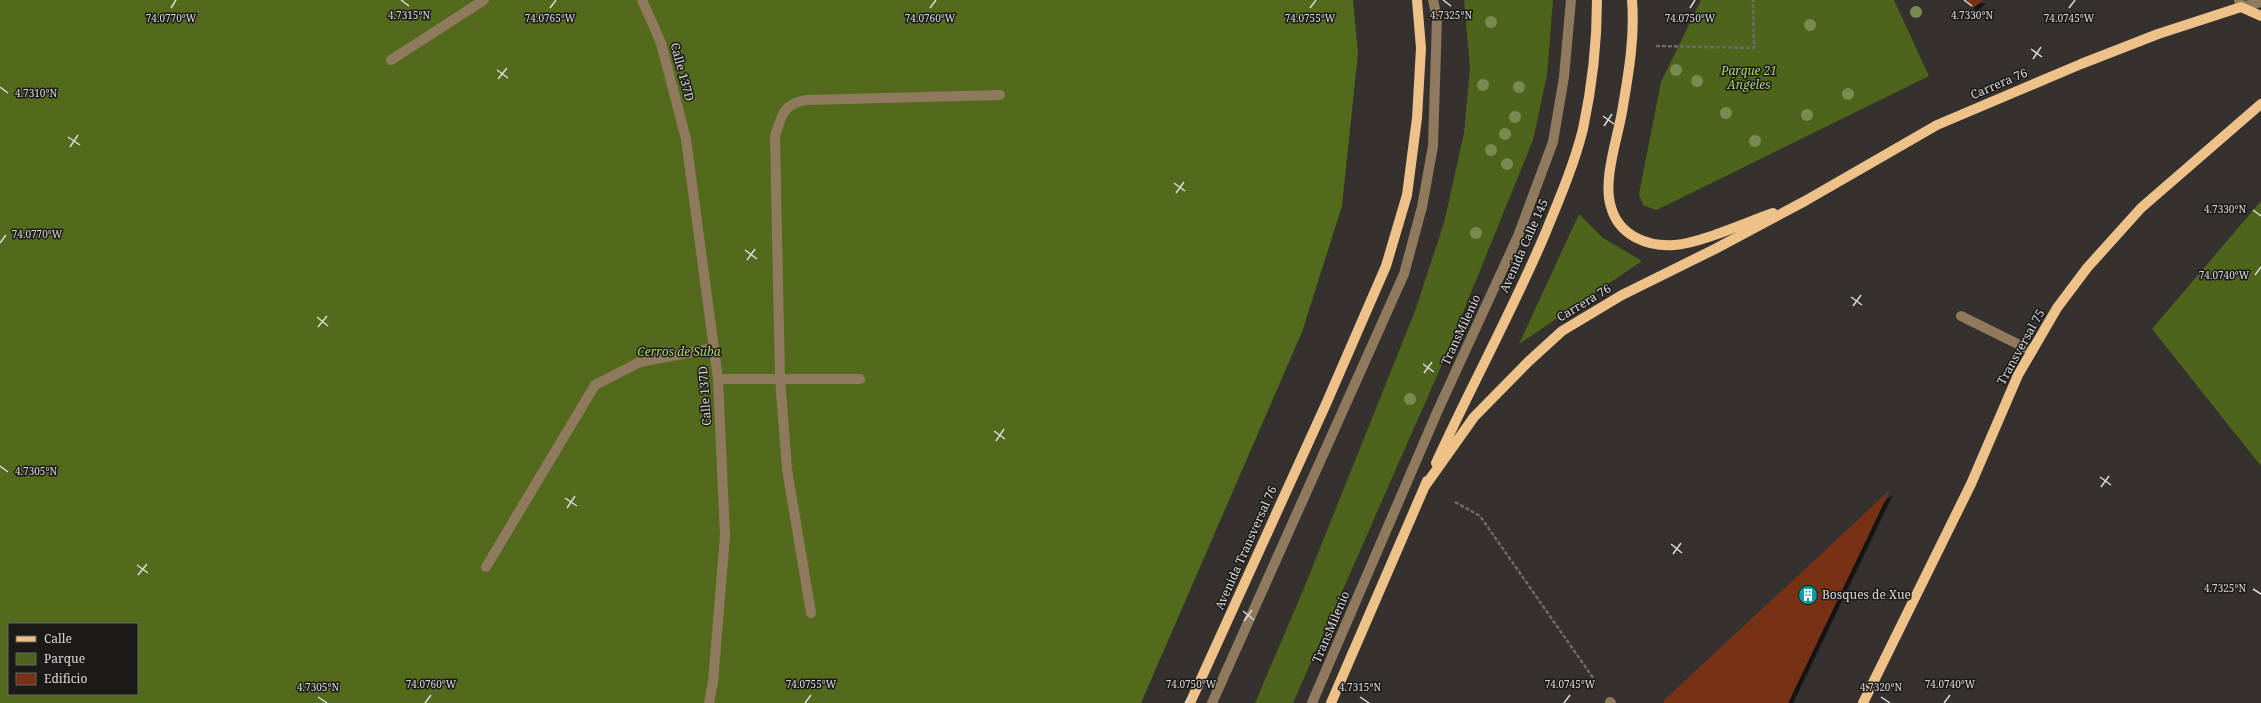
<svg xmlns="http://www.w3.org/2000/svg" width="2261" height="703" font-family="'Noto Serif',serif">
  <style>
    .green { fill: #4e641a }
    .forest { fill: #536a1c; fill-rule: evenodd }
    .building { fill: #773118; filter: url(#shadow) }
    .lines { fill: none; stroke-linecap: round; stroke-linejoin: round }
    .path { stroke: #6d6a68; stroke-width: 2.5; stroke-dasharray: 4 2; stroke-linecap: butt }
    .minor { stroke: #8f7a5e; stroke-width: 10 }
    .major { stroke: #edc187; stroke-width: 10 }
    .tree { fill: #7a8b52 }
    .ticks { fill: none; stroke: #dbd9d8; stroke-width: 1.5 }
    .labels { text-anchor: middle; stroke-width: 3; stroke-linejoin: round; paint-order: stroke }
    .park-label { font-size: 12px; font-style: italic; fill: #b2d56e; stroke: #1b1a19 }
    .street-label { font-size: 12px; fill: #dbd9d8; stroke: #1b1a19 }
    .poi-label { font-size: 12px; fill: #dbd9d8; stroke: #1b1a19; text-anchor: start }
    .ticks-label { font-size: 10px; text-anchor: middle; fill: #dbd9d8; stroke: #1b1a19; stroke-width: 3; stroke-linejoin: round; paint-order: stroke }
  </style>
  <defs>
    <filter id="shadow"><feDropShadow dx="3.5" dy="3.5" stdDeviation="0" flood-color="#0009"/></filter>
  </defs>
  <rect width="100%" height="100%" fill="#35312f"/>
  <g class="green">
    <path d="M 1464,0 L 1553,0 L 1547,75 L 1533,140 L 1440,369 L 1293,703 L 1255,703 L 1304,588 L 1415,311 L 1444,223 L 1464,133 L 1470,68 Z"/>
    <path d="M 1701,0 L 1894,0 L 1929,76 L 1667,205 L 1656,210 L 1643,205 L 1639,194 L 1661,82 Z"/>
    <path d="M 2261,201 L 2261,466 L 2152,329 Z"/>
    <path d="M 1579,214 L 1603,238 L 1642,261 L 1519,344 Z"/>
  </g>
  <path class="forest" d="M 0,0 L 1353,0 L 1358,53 L 1342,206 L 1302,332 L 1141,703 L 0,703 ZM 9,624 L 137,624 L 137,694 L 9,694 Z"/>
  <g class="building">
    <path d="M 1966,0 L 1983,0 L 1973,8 Z"/>
    <path d="M 1890,490 L 1788,703 L 1665,703 L 1663,701 Z"/>
  </g>
  <g class="lines">
    <g class="path">
      <path d="M 1656,46 L 1754,48 L 1753,0"/>
      <path d="M 1455,502 L 1480,516 L 1596,682"/>
    </g>
    <g class="minor">
      <path d="M 642,0 L 661,43 L 686,139 L 718,379 L 725,536 L 713,682 L 709,703"/>
      <path d="M 2239,0 L 2241,7 L 2261,2"/>
      <path d="M 391,60 L 484,0"/>
      <path d="M 1961,316 L 2032,351"/>
      <path d="M 718,379 L 860,379"/>
      <path d="M 486,567 L 595,385 L 640,362 L 714,348"/>
      <path d="M 811,613 L 787,469 L 780,379 L 775,136 C 782,114 783,104 807,100 L 1000,95"/>
      <path d="M 1610,702 L 1611,703"/>
      <path d="M 1212,703 L 1404,274 L 1422,207 L 1433,146 L 1437,18 L 1433,0"/>
      <path d="M 1312,703 L 1438,410 L 1518,236 L 1553,142 L 1564,77 L 1571,0"/>
    </g>
    <g class="major">
      <path d="M 1632,0 C 1635,35 1629,71 1623,106 C 1619,135 1602,179 1611,207 C 1619,236 1648,247 1675,245 C 1701,243 1747,222 1773,213"/>
      <path d="M 1436,463 C 1471,386 1512,312 1545,234 C 1559,200 1574,165 1583,129 C 1592,87 1597,43 1597,0"/>
      <path d="M 1425,486 L 1474,417 L 1528,362 L 1562,331 L 1622,295 L 1715,249 L 1805,201 L 1937,125 L 2081,64 L 2158,34 L 2241,7 L 2261,16"/>
      <path d="M 1190,703 L 1326,404 L 1386,266 L 1407,195 L 1417,118 L 1421,48 L 1417,0"/>
      <path d="M 1331,703 L 1427,481"/>
      <path d="M 1863,703 L 1971,484 L 2018,375 L 2057,308 L 2087,268 L 2141,208 L 2261,104"/>
    </g>
  </g>
  <g class="tree">
    <circle cx="1916" cy="12" r="6"/>
    <circle cx="1491" cy="22" r="6"/>
    <circle cx="1810" cy="25" r="6"/>
    <circle cx="1676" cy="70" r="6"/>
    <circle cx="1697" cy="81" r="6"/>
    <circle cx="1483" cy="85" r="6"/>
    <circle cx="1519" cy="87" r="6"/>
    <circle cx="1848" cy="94" r="6"/>
    <circle cx="1726" cy="113" r="6"/>
    <circle cx="1807" cy="115" r="6"/>
    <circle cx="1515" cy="117" r="6"/>
    <circle cx="1505" cy="134" r="6"/>
    <circle cx="1755" cy="141" r="6"/>
    <circle cx="1491" cy="150" r="6"/>
    <circle cx="1507" cy="164" r="6"/>
    <circle cx="1476" cy="233" r="6"/>
    <circle cx="1410" cy="399" r="6"/>
  </g>
  <path class="ticks" d="M 401,0 L 409,6M 1443,0 L 1451,6M 1964,0 L 1972,6M 171,8 L 176,0M 550,8 L 556,0M 930,8 L 936,0M 1310,8 L 1316,0M 1690,8 L 1695,0M 2069,8 L 2075,0M 2031,49 L 2042,57M 2033,59 L 2041,47M 497,70 L 508,78M 498,79 L 507,68M 0,87 L 8,93M 1603,116 L 1614,124M 1604,126 L 1612,114M 68,137 L 80,145M 70,147 L 78,135M 1174,183 L 1185,191M 1176,193 L 1184,182M 2253,210 L 2261,216M 0,243 L 6,235M 745,250 L 757,259M 747,260 L 755,249M 2255,275 L 2261,267M 1851,297 L 1862,305M 1853,306 L 1861,295M 317,317 L 328,326M 318,327 L 327,316M 1423,364 L 1434,372M 1424,373 L 1432,362M 994,431 L 1005,439M 996,441 L 1004,429M 0,466 L 8,472M 2100,477 L 2111,485M 2101,487 L 2109,476M 565,498 L 577,506M 567,508 L 575,496M 1671,544 L 1682,553M 1673,554 L 1681,543M 137,565 L 148,573M 138,575 L 147,564M 2253,589 L 2261,594M 1243,611 L 1254,620M 1244,621 L 1252,610M 318,697 L 327,703M 1360,697 L 1369,703M 1881,697 L 1890,703M 425,703 L 431,695M 805,703 L 811,695M 1185,703 L 1191,695M 1564,703 L 1570,695M 1944,703 L 1950,695"/>
  <defs>
    <g id="building-disc" transform="scale(1)"><circle r="9.5" fill="#0f9aa8" stroke="#1b1a19"/><path d="M-4-6H4V6H1V3H-1V6H-4ZM-2.5-4.3h1.7v1.8h-1.7ZM.8-4.3h1.7v1.8H.8ZM-2.5-1h1.7V.8h-1.7ZM.8-1h1.7V.8H.8Z" fill="#fff"/></g>
  </defs>
  <g fill-rule="evenodd">
    <use href="#building-disc" x="1808" y="595"/>
  </g>
  <g class="labels">
    <g class="park-label">
      <text x="1749" y="75">Parque 21<tspan x="1749" dy="14">Ángeles</tspan></text>
      <text x="679" y="356">Cerros de Suba</text>
    </g>
    <g class="street-label">
      <text transform="translate(682 72) rotate(75)" y="4">Calle 137D</text>
      <text transform="translate(1999 84) rotate(-23)" y="4">Carrera 76</text>
      <text transform="translate(1524 246) rotate(-66)" y="4">Avenida Calle 145</text>
      <text transform="translate(1584 303) rotate(-31)" y="4">Carrera 76</text>
      <text transform="translate(1461 330) rotate(-65)" y="4">TransMilenio</text>
      <text transform="translate(2021 347) rotate(-61)" y="4">Transversal 75</text>
      <text transform="translate(705 396) rotate(-94)" y="4">Calle 137D</text>
      <text transform="translate(1246 548) rotate(-66)" y="4">Avenida Transversal 76</text>
      <text transform="translate(1331 627) rotate(-67)" y="4">TransMilenio</text>
    </g>
    <g class="poi-label">
      <text x="1822" y="599">Bosques de Xue</text>
    </g>
  </g>
  <g class="ticks-label">
    <text x="1972" y="19">4.7330°N</text>
    <text x="409" y="19">4.7315°N</text>
    <text x="1451" y="19">4.7325°N</text>
    <text x="171" y="22">74.0770°W</text>
    <text x="550" y="22">74.0765°W</text>
    <text x="930" y="22">74.0760°W</text>
    <text x="1310" y="22">74.0755°W</text>
    <text x="1690" y="22">74.0750°W</text>
    <text x="2069" y="22">74.0745°W</text>
    <text x="36" y="97">4.7310°N</text>
    <text x="2225" y="213">4.7330°N</text>
    <text x="37" y="238">74.0770°W</text>
    <text x="2224" y="279">74.0740°W</text>
    <text x="36" y="475">4.7305°N</text>
    <text x="2225" y="592">4.7325°N</text>
    <text x="431" y="688">74.0760°W</text>
    <text x="811" y="688">74.0755°W</text>
    <text x="1191" y="688">74.0750°W</text>
    <text x="1570" y="688">74.0745°W</text>
    <text x="1950" y="688">74.0740°W</text>
    <text x="318" y="691">4.7305°N</text>
    <text x="1360" y="691">4.7315°N</text>
    <text x="1881" y="691">4.7320°N</text>
  </g>
  <rect x="8" y="623" width="130" height="72" fill="#1b1a19" stroke="#686665"/>
  <rect x="16" y="636" width="20" height="6" fill="#edc187" stroke="#686665"/>
  <text x="44" y="643" font-size="12" fill="#dbd9d8">Calle</text>
  <rect x="16" y="653" width="20" height="12" fill="#4e641a" stroke="#686665"/>
  <text x="44" y="663" font-size="12" fill="#dbd9d8">Parque</text>
  <rect x="16" y="673" width="20" height="12" fill="#773118" stroke="#686665"/>
  <text x="44" y="683" font-size="12" fill="#dbd9d8">Edificio</text>
</svg>
